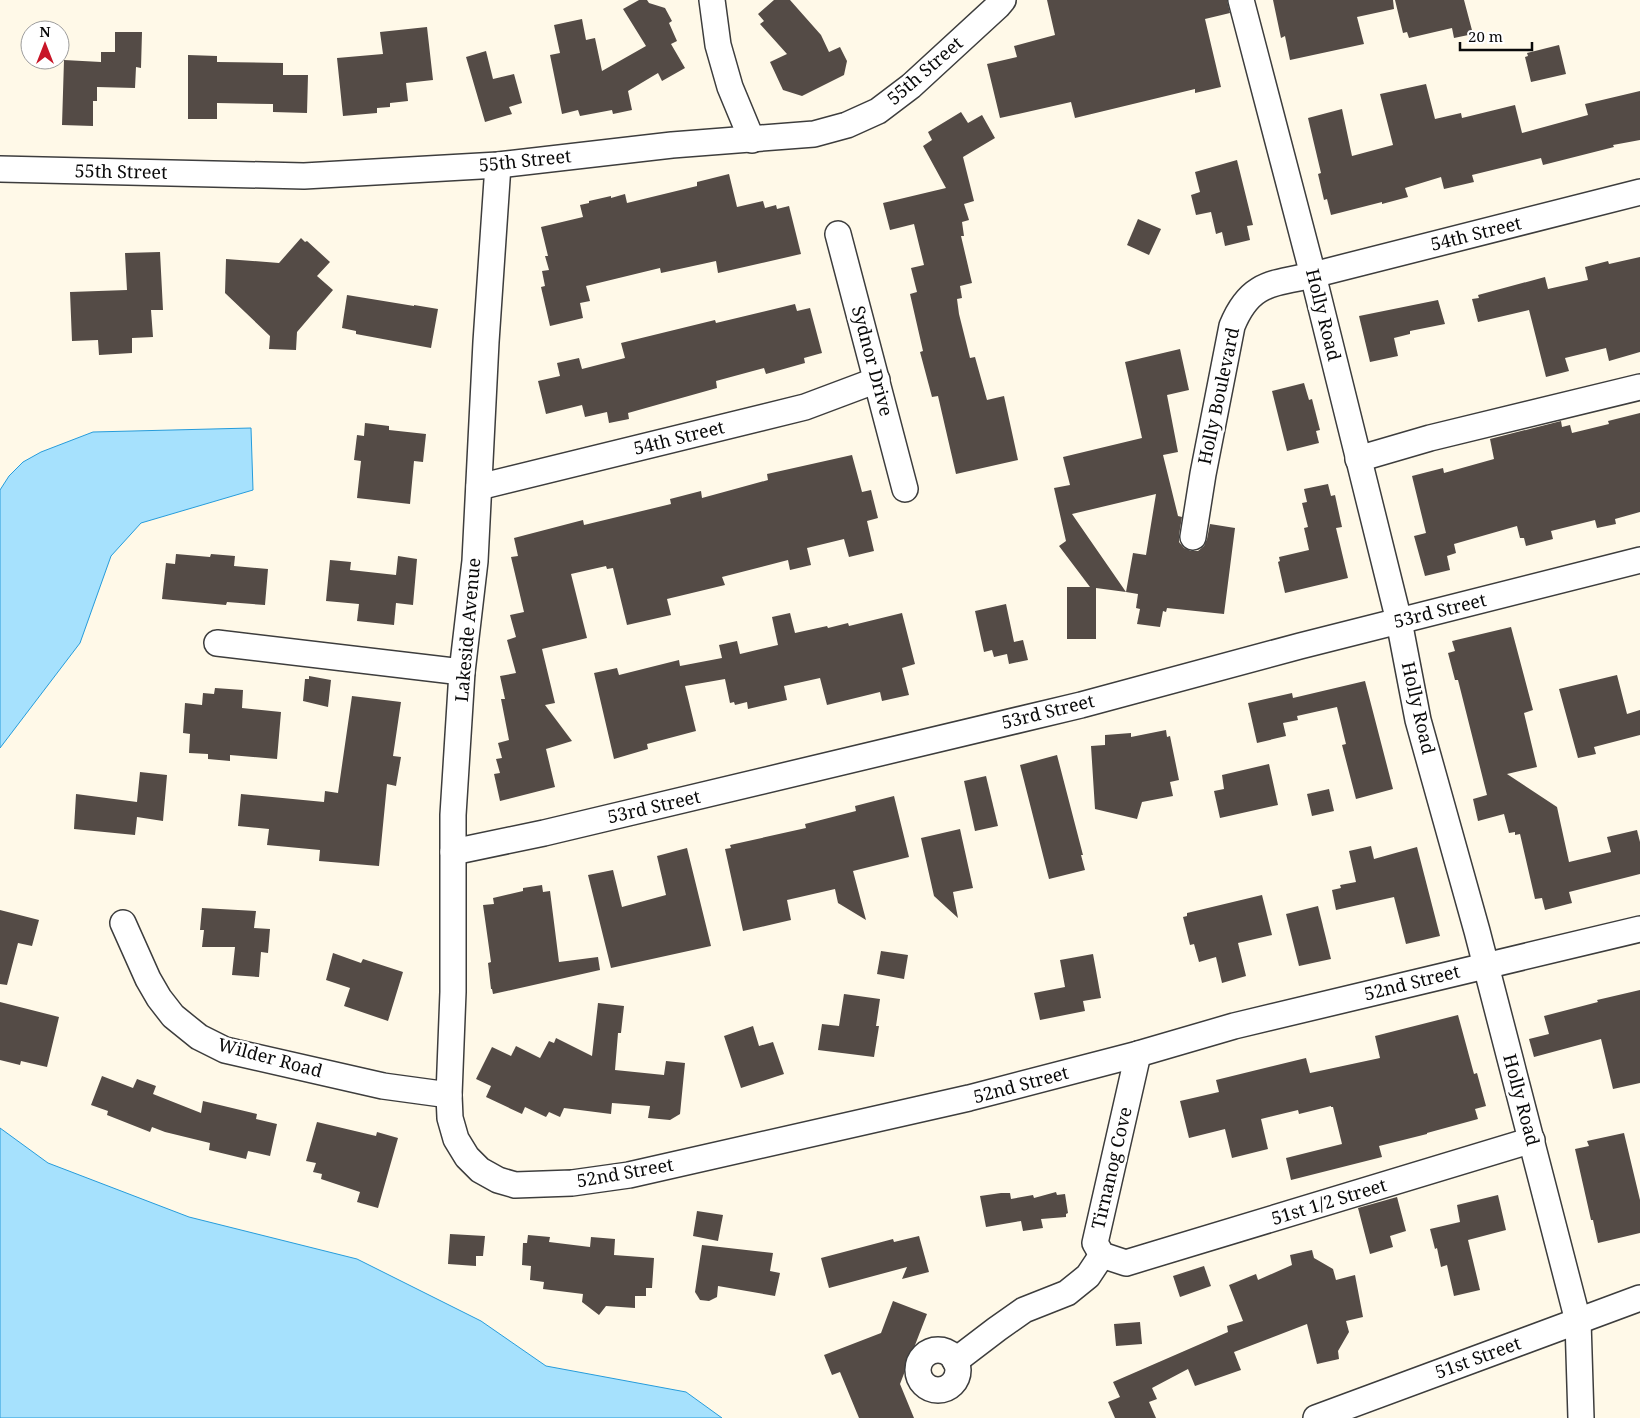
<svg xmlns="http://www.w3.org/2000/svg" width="1640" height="1418" font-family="'Noto Serif',serif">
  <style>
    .water { fill: #a6e1fd; stroke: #269cdb }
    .building { fill: #544b46 }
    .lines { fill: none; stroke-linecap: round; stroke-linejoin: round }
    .minor-casing { stroke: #3d3d3d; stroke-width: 28 }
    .minor { stroke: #fff; stroke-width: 25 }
    .labels { text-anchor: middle; stroke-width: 5; stroke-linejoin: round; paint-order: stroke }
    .street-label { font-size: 18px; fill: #0a0a0a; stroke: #fff }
  </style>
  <rect width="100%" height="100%" fill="#fff9e8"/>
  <g class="water">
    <path d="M 251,428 L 253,490 L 141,523 L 111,556 L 80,643 L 0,748 L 0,490 L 9,476 L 23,462 L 41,452 L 93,432 Z"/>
    <path d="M 0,1128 L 48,1163 L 189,1217 L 357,1259 L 481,1321 L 546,1366 L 686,1392 L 722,1418 L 0,1418 Z"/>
  </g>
  <g class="building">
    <path d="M 639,0 L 647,0 L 649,3 L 665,8 L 672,21 L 669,23 L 677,41 L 671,44 L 685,68 L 662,81 L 658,73 L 628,91 L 632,110 L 613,114 L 612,110 L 580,116 L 578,110 L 562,114 L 550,55 L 560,53 L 554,25 L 582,19 L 586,40 L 595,38 L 602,71 L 646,46 L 623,9 Z"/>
    <path d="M 774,0 L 790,0 L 821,35 L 829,52 L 840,47 L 847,61 L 844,75 L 802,96 L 783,90 L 770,62 L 787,54 L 760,24 L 764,21 L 758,14 Z"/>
    <path d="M 1047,0 L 1227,0 L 1230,13 L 1205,19 L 1221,87 L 1195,93 L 1195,89 L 1075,118 L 1071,102 L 1000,118 L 987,64 L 1017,57 L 1014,46 L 1055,35 Z"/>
    <path d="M 1273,0 L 1393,0 L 1394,9 L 1357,17 L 1364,44 L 1290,60 L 1285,36 L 1281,38 Z"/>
    <path d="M 1395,0 L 1464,0 L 1473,34 L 1454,38 L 1452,28 L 1409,38 L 1407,32 L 1403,33 Z"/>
    <path d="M 427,27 L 433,80 L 406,83 L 408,101 L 390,103 L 390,107 L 377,108 L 377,113 L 343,116 L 337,58 L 383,54 L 380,32 Z"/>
    <path d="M 115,32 L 142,32 L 141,68 L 136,67 L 135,88 L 97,87 L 97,101 L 93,101 L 93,126 L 62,125 L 64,60 L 101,62 L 101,52 L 115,52 Z"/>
    <path d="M 1559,45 L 1566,74 L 1531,82 L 1525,57 L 1528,56 L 1527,53 Z"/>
    <path d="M 486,51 L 493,79 L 514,74 L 522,103 L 509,107 L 512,114 L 485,122 L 466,57 Z"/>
    <path d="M 188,55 L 217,56 L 217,62 L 283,63 L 283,75 L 308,75 L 307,113 L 273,112 L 273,104 L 217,103 L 217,119 L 188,119 Z"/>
    <path d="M 1426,84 L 1435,119 L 1461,113 L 1462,118 L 1515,105 L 1522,133 L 1588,115 L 1585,104 L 1640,91 L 1640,140 L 1613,145 L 1614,147 L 1543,165 L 1541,158 L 1472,175 L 1474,182 L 1444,189 L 1441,177 L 1405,188 L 1408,197 L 1382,204 L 1382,202 L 1331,215 L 1327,199 L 1324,200 L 1318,174 L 1321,173 L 1308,118 L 1342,109 L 1352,156 L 1393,145 L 1380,94 Z"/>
    <path d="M 961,112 L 968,123 L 982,115 L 995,138 L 963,157 L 974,201 L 964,204 L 969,220 L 962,222 L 964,236 L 961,236 L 972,283 L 960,286 L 962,298 L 957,299 L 959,314 L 970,358 L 975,357 L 987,400 L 1004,396 L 1018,460 L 956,474 L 938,396 L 932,397 L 920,352 L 923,351 L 910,294 L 917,292 L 911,268 L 924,265 L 914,224 L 890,230 L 883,203 L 946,188 L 923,146 L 932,140 L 928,132 Z"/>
    <path d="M 1237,160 L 1253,225 L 1247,226 L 1250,240 L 1225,246 L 1222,232 L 1216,234 L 1211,212 L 1196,215 L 1191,195 L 1200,192 L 1195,172 Z"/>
    <path d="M 729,174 L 737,207 L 763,201 L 765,208 L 776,205 L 777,209 L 789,206 L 801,254 L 718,273 L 716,261 L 661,273 L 660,268 L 586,286 L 590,301 L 580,303 L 583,318 L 550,326 L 541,287 L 545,286 L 542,271 L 549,270 L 545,256 L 548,256 L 541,227 L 583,217 L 580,205 L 589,203 L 589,201 L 611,196 L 611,198 L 625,194 L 627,203 L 697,186 L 697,182 Z"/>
    <path d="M 1138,219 L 1161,229 L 1149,255 L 1127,245 Z"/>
    <path d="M 301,238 L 305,242 L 307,241 L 330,262 L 317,276 L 333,290 L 297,332 L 296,350 L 269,349 L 270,336 L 225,293 L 226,259 L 279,263 Z"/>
    <path d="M 160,252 L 163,310 L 151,310 L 153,337 L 132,338 L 132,353 L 99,355 L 98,340 L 72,341 L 70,292 L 127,290 L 125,253 Z"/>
    <path d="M 1640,257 L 1640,352 L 1609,361 L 1606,348 L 1565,358 L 1569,371 L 1546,377 L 1529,310 L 1478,322 L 1472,299 L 1479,298 L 1478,295 L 1545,277 L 1548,289 L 1588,280 L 1585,267 L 1608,261 L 1609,264 Z"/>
    <path d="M 347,295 L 414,306 L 414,305 L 438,309 L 431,348 L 356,334 L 356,331 L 342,328 Z"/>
    <path d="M 1438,300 L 1445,324 L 1410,331 L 1410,334 L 1394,338 L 1398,356 L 1370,362 L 1359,316 Z"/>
    <path d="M 795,304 L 797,311 L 810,308 L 822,353 L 804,358 L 805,363 L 766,374 L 764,368 L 716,381 L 717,388 L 628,413 L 629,419 L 609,423 L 607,412 L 585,417 L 582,405 L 546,414 L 538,381 L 560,376 L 557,363 L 579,358 L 582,369 L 625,358 L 621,343 L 715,320 L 716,323 Z"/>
    <path d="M 1180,349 L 1189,390 L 1167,395 L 1178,452 L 1163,455 L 1178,516 L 1182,517 L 1179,535 L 1179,542 L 1184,548 L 1191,551 L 1198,551 L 1204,546 L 1207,539 L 1210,524 L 1235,528 L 1224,614 L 1167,608 L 1166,612 L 1163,611 L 1160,627 L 1137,624 L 1140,609 L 1136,608 L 1138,594 L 1126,592 L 1133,553 L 1146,555 L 1156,494 L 1072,514 L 1126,592 L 1096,588 L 1096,639 L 1067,639 L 1067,587 L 1092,587 L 1090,587 L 1059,546 L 1066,541 L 1054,488 L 1070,485 L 1063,457 L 1142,438 L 1125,362 Z"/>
    <path d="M 1304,383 L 1309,400 L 1312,399 L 1320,430 L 1316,431 L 1319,443 L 1287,451 L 1272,391 Z"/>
    <path d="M 1640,413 L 1640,512 L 1615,519 L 1616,524 L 1597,528 L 1595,520 L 1551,531 L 1553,539 L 1526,546 L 1524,538 L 1520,538 L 1517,526 L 1454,544 L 1456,553 L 1447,556 L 1450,570 L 1425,576 L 1414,536 L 1426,533 L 1412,476 L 1443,468 L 1444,473 L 1494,459 L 1490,439 L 1561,421 L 1562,427 L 1570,425 L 1572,433 L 1609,424 L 1608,421 Z"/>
    <path d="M 365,423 L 389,426 L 389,430 L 426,434 L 423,462 L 414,461 L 410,504 L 357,498 L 361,461 L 354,460 L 357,435 L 364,436 Z"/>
    <path d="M 852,455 L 862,492 L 871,490 L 878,518 L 867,521 L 874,551 L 849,557 L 844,539 L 807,548 L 811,565 L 790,570 L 788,560 L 722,577 L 725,585 L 667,599 L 671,615 L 627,625 L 613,568 L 607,569 L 606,566 L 571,574 L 587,638 L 542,649 L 555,703 L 545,705 L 572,741 L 546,749 L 555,787 L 500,801 L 494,774 L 500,773 L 496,759 L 502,758 L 498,743 L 509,740 L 501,699 L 505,699 L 500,676 L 516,673 L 507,640 L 516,637 L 510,615 L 524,612 L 511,557 L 518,556 L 514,538 L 583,520 L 584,525 L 671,504 L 670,499 L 701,491 L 702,498 L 768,480 L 767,474 Z"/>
    <path d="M 1328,484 L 1331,496 L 1335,495 L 1342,527 L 1336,528 L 1348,578 L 1285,593 L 1278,562 L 1280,561 L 1279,557 L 1309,550 L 1304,528 L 1308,527 L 1302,503 L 1307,502 L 1304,489 Z"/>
    <path d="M 176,554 L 210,557 L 211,554 L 235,556 L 234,566 L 268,569 L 265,605 L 227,602 L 226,605 L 162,599 L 166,563 L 175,564 Z"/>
    <path d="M 398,556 L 417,559 L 413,605 L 396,603 L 394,625 L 357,621 L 359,604 L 326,601 L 330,560 L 351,562 L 350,570 L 396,575 Z"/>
    <path d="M 1006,604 L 1014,642 L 1023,640 L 1028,660 L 1009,664 L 1007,654 L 994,657 L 992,650 L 984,652 L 975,611 Z"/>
    <path d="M 790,613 L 795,633 L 827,626 L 828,628 L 848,623 L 849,626 L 902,613 L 915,664 L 902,668 L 909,695 L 882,701 L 880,692 L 827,705 L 820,678 L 784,686 L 787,700 L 748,709 L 747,702 L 735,705 L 734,702 L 730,703 L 725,679 L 685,686 L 696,731 L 647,744 L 648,749 L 614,759 L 594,673 L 617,668 L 619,675 L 679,660 L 680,666 L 722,658 L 719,645 L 737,641 L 740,654 L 778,645 L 772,617 Z"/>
    <path d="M 1511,627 L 1533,710 L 1524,713 L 1537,767 L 1507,774 L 1557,807 L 1569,862 L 1611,852 L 1607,837 L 1637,830 L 1640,842 L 1640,874 L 1569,892 L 1572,903 L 1545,910 L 1542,898 L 1535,899 L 1520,834 L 1515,835 L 1515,832 L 1509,833 L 1504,814 L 1478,821 L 1473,799 L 1487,795 L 1458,680 L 1455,680 L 1448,653 L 1455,651 L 1452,641 Z"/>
    <path d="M 1617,675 L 1627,714 L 1640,710 L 1640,735 L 1594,747 L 1596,754 L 1578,758 L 1559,689 Z"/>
    <path d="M 309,676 L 331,680 L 328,707 L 303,701 L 305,679 L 309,679 Z"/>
    <path d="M 1365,681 L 1393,789 L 1356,799 L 1342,745 L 1346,744 L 1337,707 L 1297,716 L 1298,720 L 1283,723 L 1286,736 L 1257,743 L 1248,703 L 1292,693 L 1293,698 Z"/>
    <path d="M 215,688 L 243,690 L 242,708 L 281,712 L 277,759 L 230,755 L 230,761 L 208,759 L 208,754 L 189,753 L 190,734 L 183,733 L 185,703 L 202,705 L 203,693 L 214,694 Z"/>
    <path d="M 352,696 L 401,702 L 393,756 L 401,757 L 396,786 L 387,784 L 379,866 L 319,861 L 320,850 L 267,845 L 269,829 L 238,826 L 241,794 L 324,802 L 325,791 L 338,793 Z"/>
    <path d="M 1166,730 L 1167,737 L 1170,736 L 1179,780 L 1170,782 L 1173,796 L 1142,802 L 1137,819 L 1095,809 L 1091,746 L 1105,745 L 1105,735 L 1131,733 L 1131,737 Z"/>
    <path d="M 1057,755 L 1083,855 L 1081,855 L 1085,870 L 1049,879 L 1020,765 Z"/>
    <path d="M 1269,764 L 1278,805 L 1220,818 L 1214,791 L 1224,789 L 1222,775 Z"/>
    <path d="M 140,772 L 167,775 L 163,821 L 137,817 L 135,835 L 74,829 L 76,794 L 137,802 Z"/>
    <path d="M 986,776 L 998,826 L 975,831 L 964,781 Z"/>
    <path d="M 1329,789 L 1334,811 L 1312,816 L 1307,794 Z"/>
    <path d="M 894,796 L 909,857 L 853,871 L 866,920 L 838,903 L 835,889 L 787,900 L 791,920 L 743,931 L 725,849 L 731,848 L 730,845 L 806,828 L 805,824 L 856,811 L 855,806 Z"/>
    <path d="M 960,829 L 973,888 L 953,892 L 958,918 L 934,896 L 921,838 Z"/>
    <path d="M 1371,846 L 1374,859 L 1417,847 L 1440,936 L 1406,944 L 1394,897 L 1336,910 L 1332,890 L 1341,888 L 1340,885 L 1356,882 L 1349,851 Z"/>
    <path d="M 687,848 L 711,946 L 611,968 L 588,875 L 613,870 L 622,907 L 666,895 L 657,856 Z"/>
    <path d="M 542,885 L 543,892 L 550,891 L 559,962 L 598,957 L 600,970 L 493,994 L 492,989 L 491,989 L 488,963 L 491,962 L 483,905 L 494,904 L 493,898 L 523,891 L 523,888 Z"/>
    <path d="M 1262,895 L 1272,935 L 1238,943 L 1246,976 L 1222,983 L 1216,957 L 1199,962 L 1194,944 L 1190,945 L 1183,917 L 1187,916 L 1187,913 Z"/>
    <path d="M 1318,906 L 1331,959 L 1299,966 L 1286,914 Z"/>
    <path d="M 202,908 L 256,911 L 254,928 L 270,929 L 268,953 L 261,952 L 259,977 L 232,975 L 235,947 L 202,947 L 204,930 L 200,930 Z"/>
    <path d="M 0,910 L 39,920 L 32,946 L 18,943 L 7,985 L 0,984 Z"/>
    <path d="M 881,951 L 908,955 L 904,979 L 877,974 Z"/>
    <path d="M 333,953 L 361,963 L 363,959 L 403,972 L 388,1021 L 344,1006 L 350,988 L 326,980 Z"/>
    <path d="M 1093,954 L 1101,998 L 1083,1001 L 1085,1011 L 1040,1020 L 1034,993 L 1065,987 L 1060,960 Z"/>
    <path d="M 1640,990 L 1640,1083 L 1613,1089 L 1601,1039 L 1534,1057 L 1529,1039 L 1549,1034 L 1544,1016 L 1598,1002 L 1597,1000 Z"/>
    <path d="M 844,994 L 880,999 L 876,1026 L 879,1026 L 874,1057 L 818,1050 L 822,1024 L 839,1026 Z"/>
    <path d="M 0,1002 L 59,1017 L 47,1067 L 21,1061 L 20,1065 L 0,1060 Z"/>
    <path d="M 598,1003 L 624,1006 L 621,1033 L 618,1033 L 615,1070 L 664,1075 L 666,1061 L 685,1063 L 680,1114 L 670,1120 L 648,1118 L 650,1106 L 612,1103 L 611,1114 L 564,1108 L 560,1117 L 549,1112 L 546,1117 L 525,1107 L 522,1114 L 486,1097 L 491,1086 L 476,1079 L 492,1047 L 511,1056 L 516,1046 L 540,1058 L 549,1041 L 554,1043 L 556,1038 L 592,1056 Z"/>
    <path d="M 1458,1015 L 1474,1074 L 1477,1073 L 1486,1106 L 1475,1109 L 1478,1119 L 1427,1133 L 1427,1134 L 1379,1146 L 1382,1157 L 1291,1180 L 1286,1158 L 1342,1144 L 1333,1107 L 1331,1107 L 1331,1106 L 1299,1114 L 1298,1110 L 1261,1119 L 1268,1149 L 1232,1158 L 1225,1129 L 1189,1138 L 1180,1101 L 1219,1092 L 1216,1080 L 1306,1058 L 1310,1073 L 1380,1058 L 1375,1036 Z"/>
    <path d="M 753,1026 L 759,1046 L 773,1042 L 784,1074 L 741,1088 L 724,1036 Z"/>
    <path d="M 102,1076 L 133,1088 L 137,1079 L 156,1086 L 153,1094 L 201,1113 L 203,1101 L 257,1114 L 256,1119 L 277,1124 L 270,1156 L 248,1151 L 246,1159 L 209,1150 L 210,1143 L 165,1132 L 152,1127 L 150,1132 L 107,1115 L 108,1111 L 91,1105 Z"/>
    <path d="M 317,1122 L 376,1136 L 377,1132 L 398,1138 L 378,1208 L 357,1202 L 360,1192 L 321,1179 L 322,1174 L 313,1172 L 316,1163 L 306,1161 Z"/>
    <path d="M 1624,1133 L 1640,1200 L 1640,1233 L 1598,1243 L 1593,1220 L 1591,1220 L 1575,1149 L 1589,1146 L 1587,1141 Z"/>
    <path d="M 1056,1192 L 1057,1195 L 1065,1194 L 1068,1213 L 1066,1214 L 1066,1217 L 1041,1219 L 1043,1228 L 1023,1231 L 1021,1221 L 986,1227 L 980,1196 L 1001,1193 L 1010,1193 L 1011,1199 L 1033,1195 L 1034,1198 Z"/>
    <path d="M 1498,1195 L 1506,1230 L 1468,1240 L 1480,1290 L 1454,1296 L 1447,1265 L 1441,1267 L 1437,1248 L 1435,1249 L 1430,1229 L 1460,1222 L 1457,1205 Z"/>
    <path d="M 1397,1197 L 1406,1231 L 1390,1236 L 1393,1247 L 1370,1254 L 1358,1208 Z"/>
    <path d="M 697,1211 L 723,1215 L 718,1241 L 693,1236 Z"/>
    <path d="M 450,1234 L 485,1236 L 483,1256 L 476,1256 L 476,1266 L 448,1264 Z"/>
    <path d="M 528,1235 L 550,1237 L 549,1242 L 590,1247 L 591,1237 L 615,1239 L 614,1255 L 654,1258 L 652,1288 L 646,1288 L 646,1296 L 635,1296 L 635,1308 L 606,1306 L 599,1315 L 582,1302 L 583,1294 L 543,1289 L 544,1282 L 530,1280 L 531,1266 L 522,1265 L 523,1243 L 527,1243 Z"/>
    <path d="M 919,1236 L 929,1272 L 902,1279 L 907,1267 L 829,1288 L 821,1258 L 893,1239 L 894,1242 Z"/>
    <path d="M 702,1245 L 773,1253 L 770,1271 L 780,1273 L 775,1296 L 718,1286 L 717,1297 L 709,1301 L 700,1300 L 695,1292 Z"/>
    <path d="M 1312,1250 L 1314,1258 L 1333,1269 L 1336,1280 L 1355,1275 L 1363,1317 L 1346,1321 L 1349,1332 L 1338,1351 L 1339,1359 L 1317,1364 L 1307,1324 L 1234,1352 L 1241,1370 L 1195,1386 L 1188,1369 L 1152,1388 L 1157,1399 L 1149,1402 L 1156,1418 L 1115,1418 L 1108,1402 L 1120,1397 L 1113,1382 L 1228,1332 L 1227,1326 L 1243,1321 L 1229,1285 L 1256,1274 L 1258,1280 L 1292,1265 L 1290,1255 Z"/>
    <path d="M 1204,1266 L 1211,1286 L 1180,1297 L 1173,1276 Z"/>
    <path d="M 893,1301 L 927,1314 L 900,1384 L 914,1418 L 859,1418 L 840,1372 L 832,1375 L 824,1355 L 881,1333 Z"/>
    <path d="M 1140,1322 L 1142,1344 L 1116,1346 L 1114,1324 Z"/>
  </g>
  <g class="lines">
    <g class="minor-casing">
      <g id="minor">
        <path d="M 712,0 L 718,45 L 730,87 L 752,140"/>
        <path d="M 1241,0 L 1313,275 L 1399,621 L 1418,720 L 1477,931 L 1578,1321 L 1581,1418"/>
        <path d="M 498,165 L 486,342 L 475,561 L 462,672 L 453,815 L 453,992 L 449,1095 L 450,1118 L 456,1139 L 467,1157 L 480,1170 L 498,1180 L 515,1185 L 572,1183 L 629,1175 L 969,1098 L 1138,1054 L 1234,1026 L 1640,929"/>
        <path d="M 0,169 L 304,176 L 498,165 L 672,145 L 814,134 L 847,125 L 878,111 L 911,86 L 998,6 L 1003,0"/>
        <path d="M 838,234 L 905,489"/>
        <path d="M 1358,459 L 1430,438 L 1640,387"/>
        <path d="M 479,487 L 805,407 L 877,380"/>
        <path d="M 1193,537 L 1203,474 L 1232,326 C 1250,282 1272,284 1313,275 L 1640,192"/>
        <path d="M 217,643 L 462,672"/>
        <path d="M 453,852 L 544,833 L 1081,705 L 1300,646 L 1640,560"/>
        <path d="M 123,923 L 148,979 L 159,998 L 173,1016 L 199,1037 L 225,1050 L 383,1086 L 449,1095"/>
        <path d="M 1138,1054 L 1095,1243 L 1102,1255 L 1126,1263 L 1532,1140"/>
        <circle cx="938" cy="1370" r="20"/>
        <path d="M 955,1361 L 997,1329 L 1024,1310 L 1067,1293 L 1088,1276 L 1102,1255"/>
        <path d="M 1316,1418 L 1640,1298"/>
      </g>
    </g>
    <use href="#minor" class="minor"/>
  </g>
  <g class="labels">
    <g class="street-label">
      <text transform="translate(925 71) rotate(-41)" y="6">55th Street</text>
      <text transform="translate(525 161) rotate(-6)" y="6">55th Street</text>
      <text transform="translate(121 172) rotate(1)" y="6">55th Street</text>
      <text transform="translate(1476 234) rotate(-14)" y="6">54th Street</text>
      <text transform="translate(1323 315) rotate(76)" y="6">Holly Road</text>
      <text transform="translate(872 361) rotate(75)" y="6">Sydnor Drive</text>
      <text transform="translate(1219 396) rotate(-78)" y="6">Holly Boulevard</text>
      <text transform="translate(679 438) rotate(-14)" y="6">54th Street</text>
      <text transform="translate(1440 611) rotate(-14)" y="6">53rd Street</text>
      <text transform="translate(468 630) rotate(-85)" y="6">Lakeside Avenue</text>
      <text transform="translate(1418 708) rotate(77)" y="6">Holly Road</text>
      <text transform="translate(1048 712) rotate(-14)" y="6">53rd Street</text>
      <text transform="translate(654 807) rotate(-13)" y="6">53rd Street</text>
      <text transform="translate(1412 983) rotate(-14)" y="6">52nd Street</text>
      <text transform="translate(270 1058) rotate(15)" y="6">Wilder Road</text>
      <text transform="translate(1021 1085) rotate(-15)" y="6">52nd Street</text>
      <text transform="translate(1521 1100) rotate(75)" y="6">Holly Road</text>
      <text transform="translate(1112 1168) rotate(-77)" y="6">Tirnanog Cove</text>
      <text transform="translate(625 1173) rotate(-10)" y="6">52nd Street</text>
      <text transform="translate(1329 1202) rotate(-17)" y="6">51st 1/2 Street</text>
      <text transform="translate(1478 1358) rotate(-20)" y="6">51st Street</text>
    </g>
  </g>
  <g transform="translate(45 45)"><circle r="24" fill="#ffffff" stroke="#9d9d9d"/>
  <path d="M0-4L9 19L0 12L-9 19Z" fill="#c81527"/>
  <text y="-8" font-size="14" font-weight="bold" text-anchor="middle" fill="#0a0a0a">N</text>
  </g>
  <path d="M1460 42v8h72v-8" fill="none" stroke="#0a0a0a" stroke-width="2.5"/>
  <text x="1468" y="42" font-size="15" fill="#0a0a0a" stroke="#ffffff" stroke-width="4" paint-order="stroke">20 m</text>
</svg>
